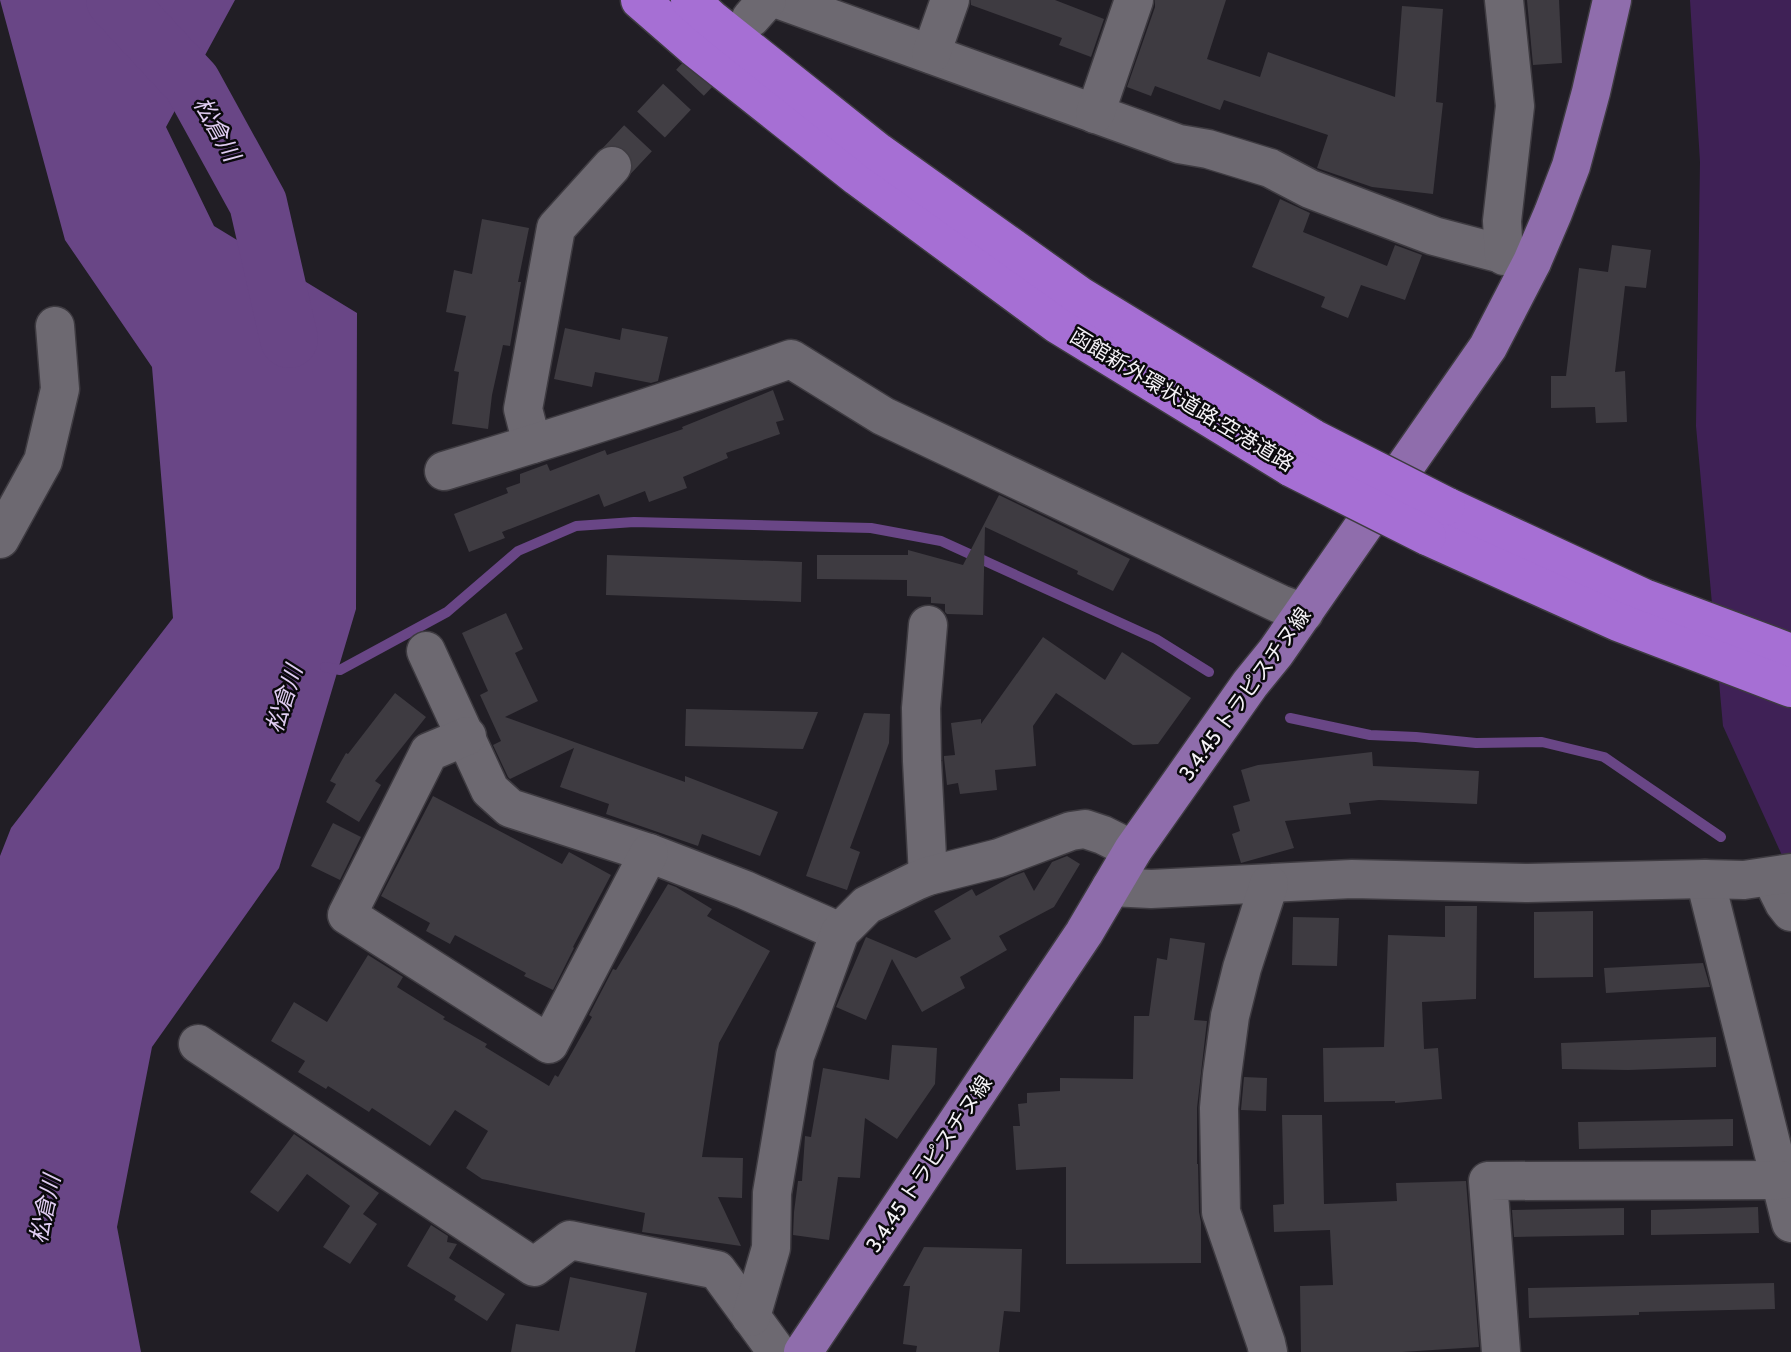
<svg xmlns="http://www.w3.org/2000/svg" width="1791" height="1352" font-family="Cabin,'Noto Sans JP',sans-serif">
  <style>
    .green { fill: #3f2156 }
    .water { fill: #694686 }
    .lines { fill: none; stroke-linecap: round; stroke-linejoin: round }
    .stream { stroke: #694686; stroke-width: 10 }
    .river { stroke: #694686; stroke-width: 58 }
    .building { fill: #3e3b41 }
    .minor-tunnel { stroke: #413e44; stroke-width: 38; stroke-dasharray: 38 19; stroke-linecap: butt }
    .minor-casing { stroke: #3e3b41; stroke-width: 41 }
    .major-casing { stroke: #3e3b41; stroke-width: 41 }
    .highway-casing { stroke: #3e3b41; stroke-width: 41 }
    .minor { stroke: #6d6971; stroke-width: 38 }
    .major { stroke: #8f6dac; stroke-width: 38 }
    .highway { stroke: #a66fd4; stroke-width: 38 }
    .highway-bridge-casing { stroke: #3e3b41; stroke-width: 41; stroke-linecap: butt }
    .highway-bridge { stroke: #a66fd4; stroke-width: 38 }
    .labels { text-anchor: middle; stroke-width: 5; stroke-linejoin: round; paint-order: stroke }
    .street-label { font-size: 21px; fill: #f4f1f6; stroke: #0a090c }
    .water-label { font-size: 23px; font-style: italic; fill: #e0cdf2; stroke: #0a090c }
  </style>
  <rect width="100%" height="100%" fill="#211e25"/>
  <path class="green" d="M 1690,0 L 1791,0 L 1791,875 L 1723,726 L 1696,426 L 1700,162 Z"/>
  <path class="water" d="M 0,0 L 235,0 L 166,127 L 214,226 L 357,313 L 356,609 L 279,868 L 152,1047 L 117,1227 L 141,1352 L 0,1352 L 0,856 L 11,828 L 173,618 L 152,367 L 65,240 Z"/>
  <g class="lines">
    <g class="stream">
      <path d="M 325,667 L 340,670 L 447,612 L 518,551 L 576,526 L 634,522 L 871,528 L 941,541 L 1156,639 L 1209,672"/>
      <path d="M 1290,718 L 1370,735 L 1416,737 L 1476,743 L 1542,742 L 1604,757 L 1721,837"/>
    </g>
    <path class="river" d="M 115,0 L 192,83 L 258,203 L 289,339"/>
  </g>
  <g class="building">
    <path d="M 971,0 L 1055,0 L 1104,19 L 1091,57 L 1059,45 L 1062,38 L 971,5 Z"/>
    <path d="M 1155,0 L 1226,0 L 1207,59 L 1260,77 L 1268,52 L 1395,97 L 1402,6 L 1443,9 L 1436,102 L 1443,103 L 1433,194 L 1372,187 L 1317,168 L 1328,135 L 1224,100 L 1220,110 L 1155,86 L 1151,96 L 1127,87 L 1155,7 Z"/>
    <path d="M 1527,0 L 1559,0 L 1562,63 L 1533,65 Z"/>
    <path d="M 1280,199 L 1310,213 L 1303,232 L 1387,266 L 1395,245 L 1422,255 L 1405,300 L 1361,285 L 1348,318 L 1321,307 L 1325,297 L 1252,267 Z"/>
    <path d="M 482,219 L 529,228 L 518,282 L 521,282 L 510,346 L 503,345 L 492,395 L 488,429 L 452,424 L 459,372 L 454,371 L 466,316 L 446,312 L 454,270 L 472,274 Z"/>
    <path d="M 1612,245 L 1651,250 L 1646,288 L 1625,286 L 1615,372 L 1625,371 L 1627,422 L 1596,423 L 1595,407 L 1551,408 L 1551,376 L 1566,376 L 1579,268 L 1608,272 Z"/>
    <path d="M 565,328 L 620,340 L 622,328 L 668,337 L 658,381 L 651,383 L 595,372 L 592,387 L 554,379 Z"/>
    <path d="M 773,390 L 784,420 L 776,422 L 780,434 L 726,453 L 728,458 L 683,477 L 687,488 L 649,502 L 645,491 L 604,507 L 599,494 L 502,532 L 505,538 L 469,552 L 454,514 L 508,493 L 506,488 L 520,483 L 520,474 L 547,464 L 550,471 L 605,450 L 607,455 L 683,429 L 682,427 Z"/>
    <path d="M 999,495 L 1130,559 L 1113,591 L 1077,574 L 1078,571 L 985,527 L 983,615 L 947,614 L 945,612 L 945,604 L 931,603 L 931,597 L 907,596 L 907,580 L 817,579 L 817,555 L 908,555 L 908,550 L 963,565 Z"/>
    <path d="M 607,555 L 802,562 L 801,602 L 606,595 Z"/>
    <path d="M 506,613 L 523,649 L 515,653 L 538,701 L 505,717 L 685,782 L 685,776 L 778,812 L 760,856 L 702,834 L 698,846 L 606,814 L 609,804 L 560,787 L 574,748 L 510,779 L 508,777 L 493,745 L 501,741 L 480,695 L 488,691 L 462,633 Z"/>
    <path d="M 1043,637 L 1105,680 L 1122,652 L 1191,698 L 1158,744 L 1133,745 L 1056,693 L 1033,726 L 1036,766 L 995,770 L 997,790 L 960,794 L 958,783 L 947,785 L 944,758 L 944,756 L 955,755 L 951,723 L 981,719 L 981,724 Z"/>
    <path d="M 395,693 L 426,717 L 375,781 L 381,785 L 359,822 L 326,802 L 336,784 L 330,781 L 346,753 L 348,754 Z"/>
    <path d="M 686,709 L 818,712 L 803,749 L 685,746 Z"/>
    <path d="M 864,713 L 890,714 L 889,743 L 850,848 L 860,852 L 847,890 L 806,876 Z"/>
    <path d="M 1372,752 L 1373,766 L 1479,771 L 1477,804 L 1379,800 L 1349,803 L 1351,814 L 1285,821 L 1294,848 L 1241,863 L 1232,834 L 1240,831 L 1233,806 L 1250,801 L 1241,770 L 1258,765 Z"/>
    <path d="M 433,796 L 562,864 L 569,852 L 611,875 L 573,947 L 574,948 L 553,990 L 524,976 L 526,973 L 455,935 L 450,944 L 426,931 L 430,923 L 381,896 Z"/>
    <path d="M 333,823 L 361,837 L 340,880 L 311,866 Z"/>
    <path d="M 1067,856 L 1080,864 L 1054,907 L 999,936 L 1007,950 L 960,977 L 965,988 L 922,1012 L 892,959 L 866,1020 L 836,1007 L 866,937 L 916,958 L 951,939 L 934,911 L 972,889 L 976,896 L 1011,877 L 1024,872 L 1034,891 L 1052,862 Z"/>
    <path d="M 668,884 L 676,887 L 712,909 L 707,916 L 770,951 L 719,1043 L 702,1157 L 743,1158 L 742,1198 L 718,1197 L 741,1246 L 642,1232 L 645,1213 L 482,1179 L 466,1168 L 488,1131 L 455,1110 L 430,1146 L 372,1108 L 369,1112 L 328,1086 L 326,1089 L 298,1072 L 305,1061 L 271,1041 L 294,1002 L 327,1022 L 368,955 L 403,977 L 397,987 L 445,1017 L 443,1019 L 487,1044 L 485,1047 L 549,1086 L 555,1075 L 558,1077 L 592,1017 L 589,1015 L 613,969 L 616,970 Z"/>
    <path d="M 1445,906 L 1477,906 L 1476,999 L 1422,1002 L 1424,1049 L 1438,1048 L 1442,1099 L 1395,1103 L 1395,1101 L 1324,1102 L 1323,1048 L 1384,1047 L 1388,935 L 1445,937 Z"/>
    <path d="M 1593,911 L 1593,977 L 1534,978 L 1534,912 Z"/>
    <path d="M 1293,917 L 1339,918 L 1337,966 L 1292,965 Z"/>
    <path d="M 1170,938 L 1205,943 L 1194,1020 L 1207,1021 L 1197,1108 L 1197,1164 L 1198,1164 L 1199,1212 L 1201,1222 L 1201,1263 L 1066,1264 L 1066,1167 L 1016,1170 L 1013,1126 L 1020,1126 L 1018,1104 L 1027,1103 L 1027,1093 L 1060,1091 L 1060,1078 L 1133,1079 L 1134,1016 L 1149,1016 L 1157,958 L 1167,960 Z"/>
    <path d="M 1703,963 L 1710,987 L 1606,993 L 1604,968 Z"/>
    <path d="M 1716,1037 L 1716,1067 L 1628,1070 L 1562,1069 L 1561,1043 Z"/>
    <path d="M 892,1045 L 937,1048 L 935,1084 L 897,1139 L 865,1118 L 860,1178 L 838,1177 L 829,1240 L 793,1235 L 794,1212 L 798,1181 L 802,1181 L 805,1136 L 811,1137 L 823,1068 L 889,1080 Z"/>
    <path d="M 1244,1077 L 1267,1078 L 1266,1111 L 1241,1110 Z"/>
    <path d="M 1282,1115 L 1322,1115 L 1324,1204 L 1397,1201 L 1396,1183 L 1466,1181 L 1479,1347 L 1402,1352 L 1301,1352 L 1300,1286 L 1333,1285 L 1330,1230 L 1274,1232 L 1273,1205 L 1284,1204 Z"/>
    <path d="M 1733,1119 L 1733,1146 L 1579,1149 L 1578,1122 Z"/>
    <path d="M 294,1134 L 379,1193 L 363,1214 L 377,1224 L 350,1264 L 323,1247 L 350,1206 L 307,1174 L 278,1212 L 250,1192 Z"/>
    <path d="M 1758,1207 L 1759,1233 L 1651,1235 L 1651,1210 Z"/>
    <path d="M 1624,1208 L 1624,1235 L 1514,1237 L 1512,1210 Z"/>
    <path d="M 431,1225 L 448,1236 L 447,1242 L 457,1244 L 449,1258 L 505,1294 L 487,1321 L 454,1300 L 456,1296 L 407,1266 Z"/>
    <path d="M 924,1247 L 1022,1249 L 1020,1312 L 1004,1311 L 999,1352 L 916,1352 L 917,1346 L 903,1344 L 910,1286 L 903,1286 Z"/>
    <path d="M 570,1277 L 647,1293 L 635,1352 L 511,1352 L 516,1324 L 559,1331 Z"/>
    <path d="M 1774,1283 L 1775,1309 L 1639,1312 L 1639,1315 L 1529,1318 L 1528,1288 Z"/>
  </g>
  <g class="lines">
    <path class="minor-tunnel" d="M 612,166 L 733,37"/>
    <g class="minor-casing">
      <g id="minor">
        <path d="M 780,0 L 1179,144 L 1208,149 L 1270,168 L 1310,189 L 1434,236 L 1532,262"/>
        <path d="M 1504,0 L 1515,106 L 1502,221 L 1504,256"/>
        <path d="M 751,18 L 767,0"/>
        <path d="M 931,54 L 950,0"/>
        <path d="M 1095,114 L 1134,0"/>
        <path d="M 532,444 L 523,409 L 556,228 L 612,166"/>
        <path d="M 444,471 C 561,436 676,399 791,359 L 883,416 L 1280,604 L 1304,613"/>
        <path d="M 0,539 L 43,461 L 60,389 L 55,326"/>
        <path d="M 426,651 L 490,790 L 510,808 L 649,853 L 745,890 L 840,932"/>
        <path d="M 467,736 L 429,752 L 347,915 L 549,1044 L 649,853"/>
        <path d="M 928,876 L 922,761 L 921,708 L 928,625"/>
        <path d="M 1771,877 L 1784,903 L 1791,912"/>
        <path d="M 1705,879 L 1791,1223"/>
        <path d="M 1111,887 L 1151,889 L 1352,879 L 1528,883 L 1705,879 L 1744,880 L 1791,873"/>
        <path d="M 198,1044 L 534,1267 L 570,1240 L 717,1270 L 777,1352"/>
        <path d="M 751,1317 L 771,1248 L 772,1193 L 795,1056 L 840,932 L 867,905 L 916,881 L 928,876 L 999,858 L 1071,831 L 1085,829 L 1103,835 L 1133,850"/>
        <path d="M 1268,1352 L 1266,1343 L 1221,1212 L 1219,1108 L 1222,1075 L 1230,1016 L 1242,968 L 1269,884"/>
        <path d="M 1501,1352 L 1488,1181 L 1781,1180"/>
      </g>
    </g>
    <g class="major-casing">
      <path id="major" d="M 803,1352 L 1084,933 L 1133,850 L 1250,684 L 1276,652 L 1488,347 L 1532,262 L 1553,213 L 1571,166 L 1591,92 L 1612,0"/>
    </g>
    <g class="highway-casing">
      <g id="highway">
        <path d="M 640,0 L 694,47 L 858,177 L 1057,324 L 1292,468"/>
        <path d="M 690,0 L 711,19 L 878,152 L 1080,296 L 1314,439"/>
        <path d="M 1446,506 L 1644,598 L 1791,653"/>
        <path d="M 1427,536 L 1618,622 L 1791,688"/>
      </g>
    </g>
    <use href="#minor" class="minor"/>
    <use href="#major" class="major"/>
    <use href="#highway" class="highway"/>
    <g class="highway-bridge-casing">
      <g id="highway-bridge">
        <path d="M 1314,439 L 1446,506"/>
        <path d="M 1292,468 L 1427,536"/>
      </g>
    </g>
    <use href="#highway-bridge" class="highway-bridge"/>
  </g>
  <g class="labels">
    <g class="street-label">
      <text transform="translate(1182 400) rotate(31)" y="7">函館新外環状道路;空港道路</text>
      <text transform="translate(1245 694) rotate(-54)" y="7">3.4.45 トラピスチヌ線</text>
      <text transform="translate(929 1164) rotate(-56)" y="7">3.4.45 トラピスチヌ線</text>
    </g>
    <g class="water-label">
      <text transform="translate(217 129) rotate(61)" y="8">松倉川</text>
      <text transform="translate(284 699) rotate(-72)" y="8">松倉川</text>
      <text transform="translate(45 1209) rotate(-78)" y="8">松倉川</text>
    </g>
  </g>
</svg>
